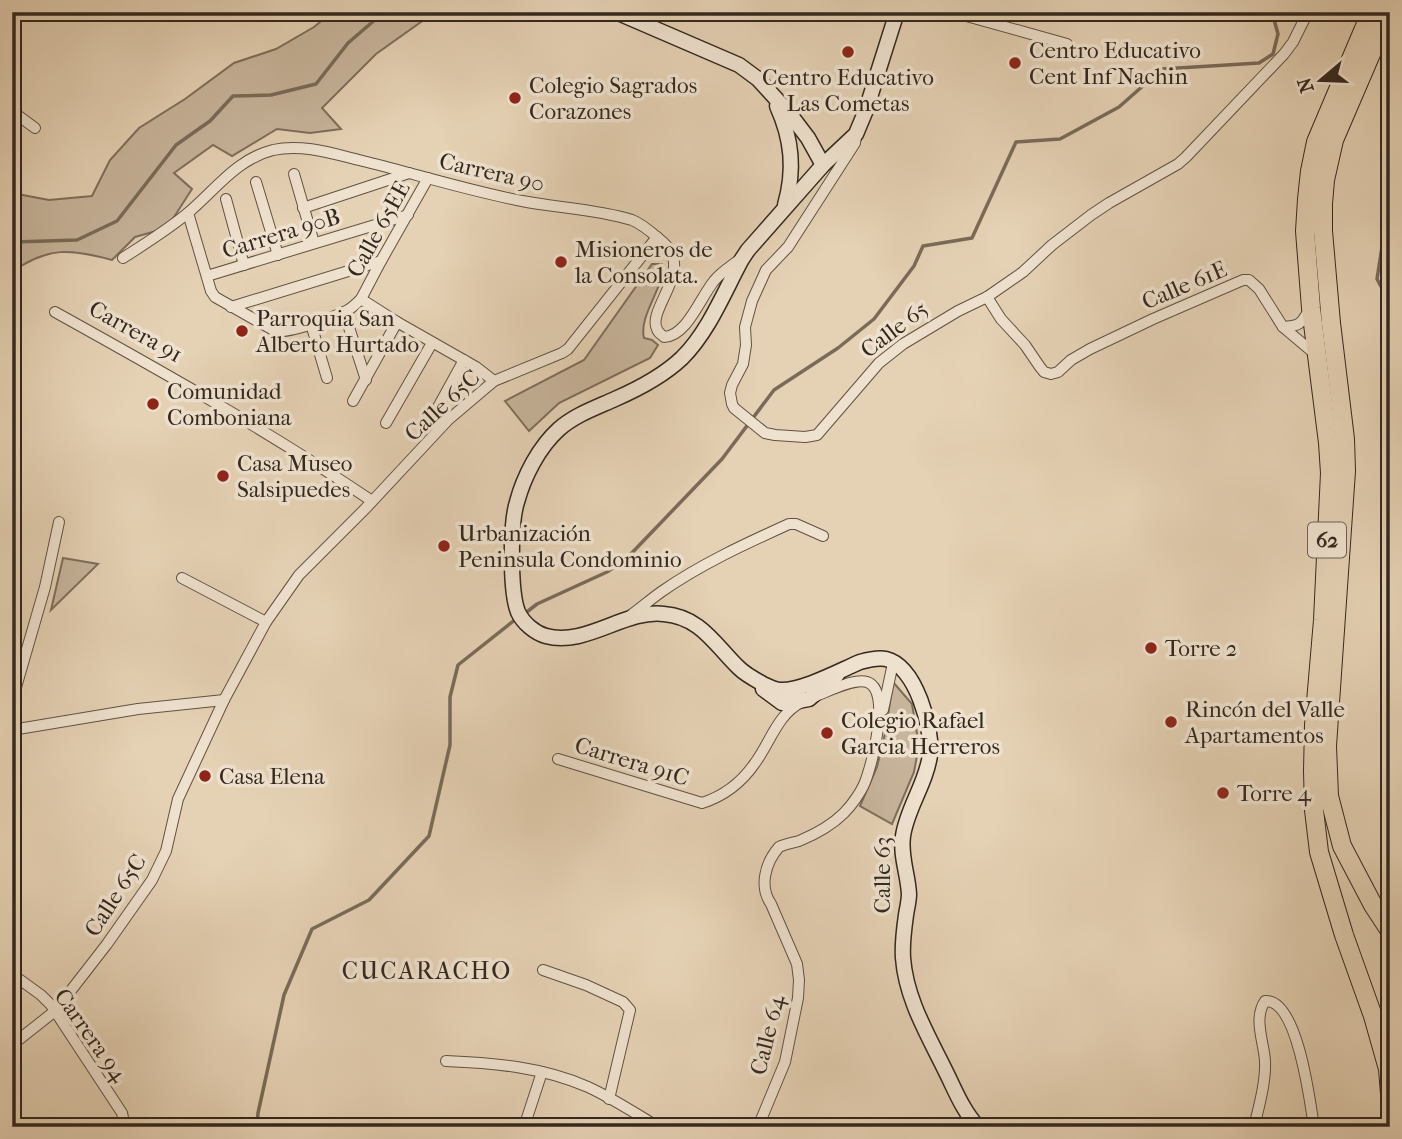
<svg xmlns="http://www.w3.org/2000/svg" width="1402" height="1139" font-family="'IM FELL French Canon',serif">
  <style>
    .green { fill: #c7b49b; stroke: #7d6e5d; stroke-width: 2 }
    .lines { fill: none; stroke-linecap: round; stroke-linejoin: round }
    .stream { stroke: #796b5a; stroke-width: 3.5 }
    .street-casing { stroke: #605244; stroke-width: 12 }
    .secondary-casing { stroke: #33281f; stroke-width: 17 }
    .highway-casing { stroke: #33281f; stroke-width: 20 }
    .street { stroke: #eee1ce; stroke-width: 10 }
    .secondary { stroke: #eee1ce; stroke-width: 14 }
    .highway { stroke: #e5d1b4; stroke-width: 18 }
    .poi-dot { fill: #8f2418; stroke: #eee1ce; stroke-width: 2.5 }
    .labels { text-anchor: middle; stroke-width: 7; stroke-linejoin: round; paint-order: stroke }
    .shield { fill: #eee1ce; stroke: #6b6054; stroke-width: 2 }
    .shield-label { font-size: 21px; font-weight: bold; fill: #33281f }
    .poi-label { font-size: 23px; fill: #33281f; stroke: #eee1ce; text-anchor: start }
    .street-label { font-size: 23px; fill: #33281f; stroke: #eee1ce }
    .neighbourhood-label { font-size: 24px; letter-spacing: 2px; fill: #33281f; stroke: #eee1ce }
  </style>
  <rect width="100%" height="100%" fill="#e5d1b4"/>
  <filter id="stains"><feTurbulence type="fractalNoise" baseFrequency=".00286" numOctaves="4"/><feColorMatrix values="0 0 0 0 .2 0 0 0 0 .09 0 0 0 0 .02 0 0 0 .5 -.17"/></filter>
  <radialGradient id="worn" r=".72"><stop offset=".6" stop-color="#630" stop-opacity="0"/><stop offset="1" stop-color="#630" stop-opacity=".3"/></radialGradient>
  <g class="green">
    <path d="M 332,12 L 435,12 L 376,54 L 322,108 L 341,129 L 310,133 L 277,129 L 232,156 L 213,145 L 174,173 L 192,189 L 167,228 L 135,237 L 112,260 C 72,249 48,246 12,272 L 12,193 L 49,200 L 92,196 L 110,160 L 139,128 L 185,99 L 234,63 L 276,49 L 314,27 Z"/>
    <path d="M 652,264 L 662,264 C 667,284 638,315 644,338 L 652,340 L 658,345 L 650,358 L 559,403 L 529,431 L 505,401 L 584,360 Z"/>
    <path d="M 63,558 L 98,564 L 51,610 Z"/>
    <path d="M 893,682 L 912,704 L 919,745 L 914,772 L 892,824 L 860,806 L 877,767 L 886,729 Z"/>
  </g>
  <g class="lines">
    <g class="stream">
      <path d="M 1390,116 L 1386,135 L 1385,158 L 1387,215 L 1377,279 L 1390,303"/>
      <path d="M 12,245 L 14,242 L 77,240 L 117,221 L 176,145 L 210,121 L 233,96 L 271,95 L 316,84 L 348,43 L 384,12"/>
      <path d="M 523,615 L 537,604 L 607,572 L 627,558 L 722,459 L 774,390 L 838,348 L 874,319 L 914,266 L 923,246 L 972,238 L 1016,142 L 1060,139 L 1119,107 L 1162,69 L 1259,63 L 1273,54 L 1278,34 L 1272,12"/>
      <path d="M 257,1127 L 258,1113 L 284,995 L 312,929 L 369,900 L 429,836 L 450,745 L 450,697 L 458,665 L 516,619"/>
    </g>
    <g class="street-casing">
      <g id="street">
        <path d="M 952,12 L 1067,44"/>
        <path d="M 12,111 L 35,128"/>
        <path d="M 856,137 L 855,143 L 788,247 L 766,270 L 752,301 L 745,327 L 746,345 L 743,364 L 732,385 L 730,393 L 732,404 L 734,408 L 765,433 L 775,435 L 805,437 L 817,435 L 879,363 L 903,344 L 958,311 L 987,297 L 1023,272 L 1052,245 L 1091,215 L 1109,203 L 1178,164 L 1186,157 L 1284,54 L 1293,42 L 1308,12"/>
        <path d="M 294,174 L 314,243"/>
        <path d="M 256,182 L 278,255"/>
        <path d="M 226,199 L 244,265"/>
        <path d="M 303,208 L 409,173"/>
        <path d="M 188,213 L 211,291 L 215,297 L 275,331 C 289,334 334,317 348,310 C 353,307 357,303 361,299 L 381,261 L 428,178"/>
        <path d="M 123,258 C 146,243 169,229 189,212 C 216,189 237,159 273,150 C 304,143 337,155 367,162 C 419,175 470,191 522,201 C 558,208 597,209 632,220 C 642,224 650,231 658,238 C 663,242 669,247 672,254 C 683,279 648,312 657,329 C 658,333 661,334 664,337 C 687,336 700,298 714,281 C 721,272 730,267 739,260"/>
        <path d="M 207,276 L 408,215"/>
        <path d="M 987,297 L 1001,319 L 1025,345 L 1040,367 L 1044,372 L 1051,374 L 1058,372 L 1071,360 L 1090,349 L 1153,319 L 1243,280 L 1249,280 L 1259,289 L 1283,327 L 1315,354"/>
        <path d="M 361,299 L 397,322 L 476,367 L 494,381"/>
        <path d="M 231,307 L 381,261"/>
        <path d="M 55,312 C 163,372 270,432 372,501"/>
        <path d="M 344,312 L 366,380"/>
        <path d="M 311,324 L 327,378"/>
        <path d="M 1283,327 C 1300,326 1301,324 1309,310"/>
        <path d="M 353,401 L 397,322"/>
        <path d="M 431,420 L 464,360"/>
        <path d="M 386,423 L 432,343"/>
        <path d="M 182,578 L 266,622"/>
        <path d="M 631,615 C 641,608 651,599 661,592 C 701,564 745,544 789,524 L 796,524 L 823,536"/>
        <path d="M 12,701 L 45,587 L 59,522"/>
        <path d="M 883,710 L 893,663"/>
        <path d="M 12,730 L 138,709 L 224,700"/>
        <path d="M 558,759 L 702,803 C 724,796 742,782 755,763 C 770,743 778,713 802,702"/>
        <path d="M 543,970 L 586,985 L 623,1002 L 630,1010 L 609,1099"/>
        <path d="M 12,974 L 41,995 L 51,1005 L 122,1113 L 125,1127"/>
        <path d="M 12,1045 L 55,1011 L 107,944 L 152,880 L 166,851 L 178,799 L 224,700 L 266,622 L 299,575 L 365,509 L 448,420 L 494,381 L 562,353 L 568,349 L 657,237"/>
        <path d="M 446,1061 C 494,1063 543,1067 588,1087 C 612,1098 635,1113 658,1127"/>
        <path d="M 524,1127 L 542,1072"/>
        <path d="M 758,1127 L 785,1062 L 798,998 L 799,980 L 797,964 L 771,904 C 759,887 765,863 779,847 C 785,844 792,843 799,841 C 816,834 831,826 844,813 C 852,805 861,792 865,782 C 872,764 892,690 867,682 C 854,678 829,691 816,696"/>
        <path d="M 1254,1127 C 1259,1106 1266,1082 1265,1061 C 1264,1042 1253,1019 1265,1001 C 1298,999 1310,1102 1314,1127"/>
      </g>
    </g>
    <g class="secondary-casing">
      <g id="secondary">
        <path d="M 616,12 L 739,65 L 758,79 L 789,113 L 808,138 L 823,165"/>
        <path d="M 897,12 L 866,110 L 856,134 L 823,165 L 748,250 L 742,259 C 724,292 709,331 682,358 C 663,376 638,389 615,399 C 595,408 575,415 559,429 C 539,447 524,476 517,502 C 510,524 510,592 518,612 C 523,623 535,633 546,636 C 586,647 625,609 664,614 C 701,617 715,645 739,668 C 746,675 756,680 765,685 C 770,687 775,690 780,690 C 802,691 839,671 860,662 C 867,660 877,657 886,659 C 916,666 933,729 930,755 C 926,784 907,808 903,836 C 900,856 908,874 909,894 C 909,901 907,908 906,915 C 904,929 902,944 903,958 C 906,999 928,1035 946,1072 C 955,1090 963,1111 978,1127"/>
        <path d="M 777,106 C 792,139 795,170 785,205"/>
        <path d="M 763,689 L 782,703 L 787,703 L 809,699 L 837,675"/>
      </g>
    </g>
    <g class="highway-casing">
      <g id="highway">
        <path d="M 1371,12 L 1316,142 L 1310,171 L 1307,199 L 1305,231 L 1311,308 L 1328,443 L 1330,473 L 1323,620 L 1314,725 L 1313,771 L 1314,810 L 1319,852 L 1344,935 L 1373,1016 L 1388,1069 L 1390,1094"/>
        <path d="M 1389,12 L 1334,140 L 1325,180 L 1323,204 L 1323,231 L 1331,323 L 1345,439 L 1346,471 L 1327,746 L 1329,796 L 1342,846 L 1373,905 L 1390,931"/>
      </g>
    </g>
    <use href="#street" class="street"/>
    <use href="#secondary" class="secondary"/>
    <use href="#highway" class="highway"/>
  </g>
  <g class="poi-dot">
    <circle cx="848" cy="52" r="7"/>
    <circle cx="1015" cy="63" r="7"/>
    <circle cx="515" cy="98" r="7"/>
    <circle cx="561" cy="262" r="7"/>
    <circle cx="242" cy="331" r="7"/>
    <circle cx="153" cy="404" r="7"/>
    <circle cx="223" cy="476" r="7"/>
    <circle cx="444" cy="546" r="7"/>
    <circle cx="1151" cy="648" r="7"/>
    <circle cx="1171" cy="722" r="7"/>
    <circle cx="827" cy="733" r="7"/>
    <circle cx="205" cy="776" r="7"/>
    <circle cx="1223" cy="793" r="7"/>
  </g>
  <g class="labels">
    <rect class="shield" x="1308" y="522.5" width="38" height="35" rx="5"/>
    <g class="shield-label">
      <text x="1327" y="547">62</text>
    </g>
    <g class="poi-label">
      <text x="1029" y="58">Centro Educativo<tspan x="1029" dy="26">Cent Inf Nachin</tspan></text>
      <text x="848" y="85" text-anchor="middle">Centro Educativo<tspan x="848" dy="26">Las Cometas</tspan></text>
      <text x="529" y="93">Colegio Sagrados<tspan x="529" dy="26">Corazones</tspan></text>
      <text x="575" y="257">Misioneros de<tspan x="575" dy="26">la Consolata.</tspan></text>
      <text x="256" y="326">Parroquia San<tspan x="256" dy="26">Alberto Hurtado</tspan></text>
      <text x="167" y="399">Comunidad<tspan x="167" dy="26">Comboniana</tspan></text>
      <text x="237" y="471">Casa Museo<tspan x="237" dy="26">Salsipuedes</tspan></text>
      <text x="458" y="541">Urbanización<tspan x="458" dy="26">Peninsula Condominio</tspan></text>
      <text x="1165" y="656">Torre 2</text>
      <text x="1185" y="717">Rincón del Valle<tspan x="1185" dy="26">Apartamentos</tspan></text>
      <text x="841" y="728">Colegio Rafael<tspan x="841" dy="26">Garcia Herreros</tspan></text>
      <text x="219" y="784">Casa Elena</text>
      <text x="1237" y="801">Torre 4</text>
    </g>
    <g class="street-label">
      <text transform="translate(492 172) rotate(13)" y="8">Carrera 90</text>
      <text transform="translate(378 229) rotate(-61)" y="8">Calle 65EE</text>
      <text transform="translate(281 233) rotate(-17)" y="8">Carrera 90B</text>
      <text transform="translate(1184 285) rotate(-23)" y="8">Calle 61E</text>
      <text transform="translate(894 329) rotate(-37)" y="8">Calle 65</text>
      <text transform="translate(136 331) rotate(29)" y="8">Carrera 91</text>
      <text transform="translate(442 405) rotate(-43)" y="8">Calle 65C</text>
      <text transform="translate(632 761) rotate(17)" y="8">Carrera 91C</text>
      <text transform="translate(882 875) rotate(-90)" y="8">Calle 63</text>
      <text transform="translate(115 895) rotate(-57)" y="8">Calle 65C</text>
      <text transform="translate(91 1035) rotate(55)" y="8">Carrera 94</text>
      <text transform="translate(767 1035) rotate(-76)" y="8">Calle 64</text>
    </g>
    <g class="neighbourhood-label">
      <text x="427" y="979">CUCARACHO</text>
    </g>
  </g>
  <rect width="1402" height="1139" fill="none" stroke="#e5d1b4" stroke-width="42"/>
  <rect x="14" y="14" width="1374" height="1111" fill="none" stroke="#33281f" stroke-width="3.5"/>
  <rect x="21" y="21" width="1360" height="1097" fill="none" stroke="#33281f" stroke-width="2"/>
  <g transform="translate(1321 80) rotate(251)" stroke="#eee1ce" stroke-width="5" paint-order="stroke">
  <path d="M0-5L12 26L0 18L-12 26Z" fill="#33281f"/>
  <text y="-10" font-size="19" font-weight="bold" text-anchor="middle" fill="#33281f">N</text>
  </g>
  <rect width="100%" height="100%" filter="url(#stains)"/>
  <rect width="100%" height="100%" fill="url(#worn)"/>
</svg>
